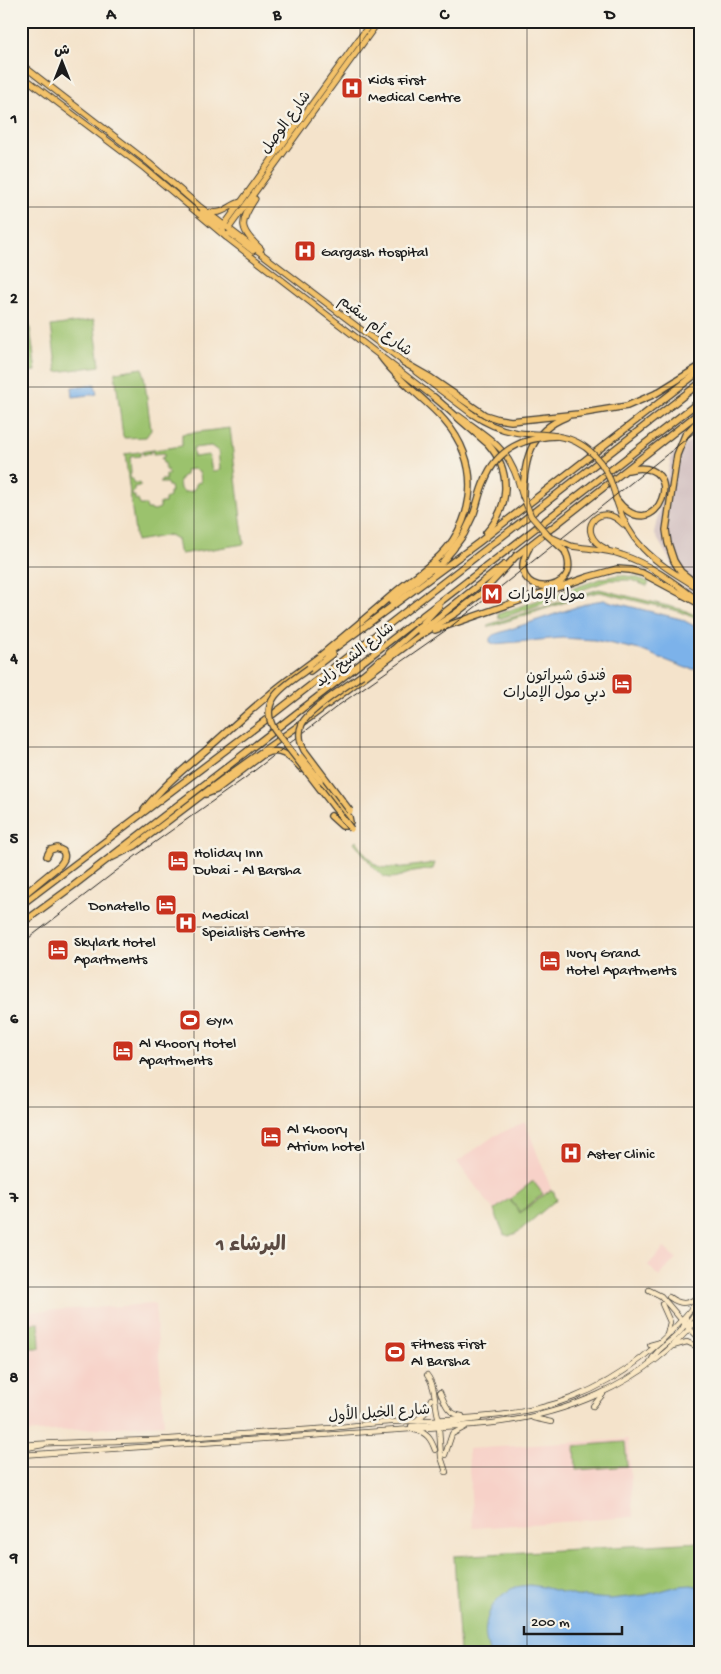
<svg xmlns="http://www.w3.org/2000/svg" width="721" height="1674" font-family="'Gochi Hand','Playpen Sans Arabic',sans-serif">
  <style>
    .built { fill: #f7d1c8 }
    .industrial { fill: #d2bfc0 }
    .green { fill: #9bc26d; stroke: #5c6f44; fill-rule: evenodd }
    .water { fill: #7bb2ea; stroke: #4c6783 }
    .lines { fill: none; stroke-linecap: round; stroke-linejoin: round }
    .secondary-casing { stroke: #3c3a36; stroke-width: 6 }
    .primary-casing { stroke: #3c3a36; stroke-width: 7 }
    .highway-casing { stroke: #3c3a36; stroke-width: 8 }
    .secondary { stroke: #fae7c3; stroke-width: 4.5 }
    .primary { stroke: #f3c26a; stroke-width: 5 }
    .highway { stroke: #f3c26a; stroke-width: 5.5 }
    .rail { stroke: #1c1c1c; stroke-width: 1 }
    .primary-bridge-casing { stroke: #3c3a36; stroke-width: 7; stroke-linecap: butt }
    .highway-bridge-casing { stroke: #3c3a36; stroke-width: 8; stroke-linecap: butt }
    .primary-bridge { stroke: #f3c26a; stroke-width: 5 }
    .highway-bridge { stroke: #f3c26a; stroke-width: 5.5 }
    .grid { fill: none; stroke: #1c1c1c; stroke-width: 1; stroke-opacity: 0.55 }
    .labels { text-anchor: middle; stroke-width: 5; stroke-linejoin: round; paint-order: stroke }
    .poi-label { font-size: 15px; fill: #1c1c1c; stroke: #f7f3e8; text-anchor: start }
    .street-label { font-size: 15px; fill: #1c1c1c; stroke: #f7f3e8 }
    .district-label { font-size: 20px; font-weight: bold; fill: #5b4a42; stroke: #f7f3e8 }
    .neatline { fill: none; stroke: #1c1c1c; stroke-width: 2 }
    .grid-label { font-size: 16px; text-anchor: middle; font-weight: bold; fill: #1c1c1c }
  </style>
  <rect width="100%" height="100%" fill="#f7f3e8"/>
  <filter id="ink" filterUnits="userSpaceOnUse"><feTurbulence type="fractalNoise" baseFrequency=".02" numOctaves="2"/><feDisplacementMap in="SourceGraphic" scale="10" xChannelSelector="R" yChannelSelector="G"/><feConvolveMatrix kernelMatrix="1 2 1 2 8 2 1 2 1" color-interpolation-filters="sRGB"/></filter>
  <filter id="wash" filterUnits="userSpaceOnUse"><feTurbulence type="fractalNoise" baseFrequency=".0096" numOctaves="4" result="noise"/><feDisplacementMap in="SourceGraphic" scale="20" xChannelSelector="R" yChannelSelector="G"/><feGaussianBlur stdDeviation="1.12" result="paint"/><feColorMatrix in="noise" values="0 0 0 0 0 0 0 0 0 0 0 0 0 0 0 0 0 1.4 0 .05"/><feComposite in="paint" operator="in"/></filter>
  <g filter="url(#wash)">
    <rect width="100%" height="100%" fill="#f4e3cb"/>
    <g class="built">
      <path d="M 525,1122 L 551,1189 L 555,1193 L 554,1194 L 557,1199 L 518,1232 L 509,1236 L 504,1234 L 493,1209 L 457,1162 L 494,1136 Z"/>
      <path d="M 664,1248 L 676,1258 L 659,1277 L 648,1265 Z"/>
      <path d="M 155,1304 L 164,1424 L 21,1433 L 21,1312 Z"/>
      <path d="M 628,1439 L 633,1517 L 473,1528 L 468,1449 Z"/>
    </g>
    <path class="industrial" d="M 700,434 L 700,598 L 687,589 L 654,533 L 672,455 Z"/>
    <g class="green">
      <path d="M 21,314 L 29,321 L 36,371 L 21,372 Z"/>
      <path d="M 94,320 L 100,366 L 57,372 L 51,326 Z"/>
      <path d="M 143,368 L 151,430 L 146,437 L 125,438 L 123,437 L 115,372 Z"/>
      <path d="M 230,428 L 244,544 L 181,554 L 179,551 L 177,539 L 170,535 L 136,541 L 125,454 L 182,446 L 182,434 ZM 211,446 L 218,451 L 220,470 L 212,471 L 209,455 L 194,457 L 193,448 ZM 150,451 L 153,451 L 153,454 L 164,453 L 164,457 L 161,458 L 163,463 L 165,463 L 165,470 L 168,470 L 169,475 L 166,475 L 166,480 L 161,480 L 161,483 L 167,483 L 168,486 L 170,486 L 171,492 L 169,492 L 169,497 L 165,499 L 165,503 L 160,503 L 160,508 L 152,511 L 151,509 L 147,509 L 146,505 L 140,505 L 138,500 L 135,500 L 135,496 L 132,496 L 132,492 L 134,492 L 134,487 L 140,486 L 140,483 L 133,483 L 133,479 L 130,479 L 130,474 L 131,474 L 130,457 L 140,456 L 140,453 L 143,452 L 143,455 L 148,453 L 150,454 ZM 194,469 L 200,473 L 201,482 L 196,483 L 196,486 L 192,491 L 185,492 L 180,489 L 179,481 L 183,476 L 186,475 L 185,470 Z"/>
      <path d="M 619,575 L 635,577 L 649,582 L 647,586 L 631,580 L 610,580 L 499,619 L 498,614 L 603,578 Z"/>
      <path d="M 599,589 L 684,610 L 700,618 L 700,620 L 678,611 L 600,592 L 590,594 L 489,627 L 488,625 Z"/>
      <path d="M 356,840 C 362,848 368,859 376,865 C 385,872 422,864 435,863 L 433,869 C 426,870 420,871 413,872 C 401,875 390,883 379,873 C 372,867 362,851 354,842 Z"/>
      <path d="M 533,1181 L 543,1194 L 520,1212 L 510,1199 Z"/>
      <path d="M 551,1190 L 555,1193 L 554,1194 L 557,1199 L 518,1232 L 509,1236 L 504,1234 L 494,1210 L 509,1199 L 520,1213 Z"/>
      <path d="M 39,1323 L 40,1348 L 21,1348 L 21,1324 Z"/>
      <path d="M 625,1442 L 627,1466 L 576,1470 L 575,1446 Z"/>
      <path d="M 700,1542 L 700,1653 L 460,1653 L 454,1556 Z"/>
    </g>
    <g class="water">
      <path d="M 95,384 L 97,394 L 73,397 L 72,387 Z"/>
      <path d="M 604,600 L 681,619 L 700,629 L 700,670 L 686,668 L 640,650 L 594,640 L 562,638 L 494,644 L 490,642 L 490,638 L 493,635 L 591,602 Z"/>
      <path d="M 530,1585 L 543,1587 L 576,1596 L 610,1599 L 646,1595 L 678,1586 L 691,1585 L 700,1587 L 700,1653 L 490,1653 C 480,1631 487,1603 508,1591 C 515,1586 522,1586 530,1585 Z"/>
    </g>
  </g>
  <g filter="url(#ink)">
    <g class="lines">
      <g class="secondary-casing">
        <g id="secondary">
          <path d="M 649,1290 L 661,1296 L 685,1324 L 693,1324"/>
          <path d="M 669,1297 C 680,1305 688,1305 699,1296"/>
          <path d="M 662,1304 L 670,1322 L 667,1335"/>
          <path d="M 687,1327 L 690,1320 L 700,1306"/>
          <path d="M 688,1327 L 700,1339"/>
          <path d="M 650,1345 L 661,1342"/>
          <path d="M 673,1346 L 687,1342 L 700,1348"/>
          <path d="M 650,1363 C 657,1344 686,1338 686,1316"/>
          <path d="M 427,1375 C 439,1390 432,1415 444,1427"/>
          <path d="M 440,1392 C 445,1404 448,1414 462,1416"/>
          <path d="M 593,1406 L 603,1394"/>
          <path d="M 533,1418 L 551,1422"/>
          <path d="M 417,1420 L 425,1413 L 431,1399"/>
          <path d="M 439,1424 L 479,1419"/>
          <path d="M 411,1426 L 436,1424 L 441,1422"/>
          <path d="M 439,1427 L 441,1457 L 446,1472"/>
          <path d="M 414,1430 C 427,1432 431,1439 435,1450"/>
          <path d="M 21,1445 C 70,1441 119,1442 169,1439 C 223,1435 277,1432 331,1428 C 351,1426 371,1423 391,1422 C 453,1418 516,1420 574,1397 C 626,1377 666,1342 700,1298"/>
          <path d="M 21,1449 L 43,1445"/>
          <path d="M 21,1455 L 472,1425 C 559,1419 645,1386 700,1316"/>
          <path d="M 445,1455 L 452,1434 L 465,1427"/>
        </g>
      </g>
      <g class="primary-casing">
        <g id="primary">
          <path d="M 378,23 L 390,22"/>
          <path d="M 21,64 L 149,163 L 199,206 L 405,363"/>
          <path d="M 21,75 L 144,168 L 226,237 L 436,399"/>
          <path d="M 255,199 C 239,223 239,229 261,249"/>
          <path d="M 202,212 L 219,226 L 226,227"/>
          <path d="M 210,212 C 224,215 229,205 241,202"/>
          <path d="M 229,228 L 379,21"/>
          <path d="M 224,235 L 223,229 L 225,224 L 372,21"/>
          <path d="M 226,237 L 228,234 L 231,234 L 253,251"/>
          <path d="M 416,372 L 472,414"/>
          <path d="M 459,416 C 495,443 510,448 522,494"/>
          <path d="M 614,491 C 626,543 652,560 695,586"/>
          <path d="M 571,546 C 588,549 606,549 622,555 C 650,564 676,584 699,601"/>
          <path d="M 606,549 C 573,533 599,498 623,524"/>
        </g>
      </g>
      <g class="highway-casing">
        <g id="highway">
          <path d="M 403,362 L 431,378 L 485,415 L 498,419 L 511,421 L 578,414 L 627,406 L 655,394 L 700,366"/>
          <path d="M 434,397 L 488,444 C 512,471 510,507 486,533"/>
          <path d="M 700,419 L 685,435 L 677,455 L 666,530 L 668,543 L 674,561 L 681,572 L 700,587"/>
          <path d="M 523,496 C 524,461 530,431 566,417"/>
          <path d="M 616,499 C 657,554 693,455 628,470"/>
          <path d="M 529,548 C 500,599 587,598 565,551"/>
          <path d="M 452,550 L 464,534 L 474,513"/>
          <path d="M 516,556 L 700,412"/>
          <path d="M 435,571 L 454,548"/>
          <path d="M 391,601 L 437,565"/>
          <path d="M 435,630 L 588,577 L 617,569 L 630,570 L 642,573 L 700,604"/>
          <path d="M 420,632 L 504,565"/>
          <path d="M 389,653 L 422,624 L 439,606"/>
          <path d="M 327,654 L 478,543 L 700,371"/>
          <path d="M 377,663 L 394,651"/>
          <path d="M 310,671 L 332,654"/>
          <path d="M 362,675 L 380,660"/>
          <path d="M 320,780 L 349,817 L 350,822 L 348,826 L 342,826 L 331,816"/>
          <path d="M 206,794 L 216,790 L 261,756 C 278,745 290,756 302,769"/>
          <path d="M 144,810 C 163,785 189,765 212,745 C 231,728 249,711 269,695 C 285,681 303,669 320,656 C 344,636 368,616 392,595 C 412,577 438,563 453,540 C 470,514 475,482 464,453 C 449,411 406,392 381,357"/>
          <path d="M 113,857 L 135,846 L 223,779 L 308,719 L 418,637 L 456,613 L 482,593 L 517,555"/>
          <path d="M 21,897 L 60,865 C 64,860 66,857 63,851 L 57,848 L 50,850 L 47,856"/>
          <path d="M 21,905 L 267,719 L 700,383"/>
          <path d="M 21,924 L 73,886 L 700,401"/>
        </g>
      </g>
      <use href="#secondary" class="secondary"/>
      <use href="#primary" class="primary"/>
      <use href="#highway" class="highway"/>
      <path class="rail" d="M 21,944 L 137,855 L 245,778 L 339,705 L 449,628 L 700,428"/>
      <g class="primary-bridge-casing">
        <g id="primary-bridge">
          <path d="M 472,414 C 485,423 498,429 514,432 C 528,435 542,433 556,436 C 587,440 606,463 614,491"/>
          <path d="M 523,496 L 531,516 L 546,533"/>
          <path d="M 553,538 L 571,546"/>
        </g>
      </g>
      <g class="highway-bridge-casing">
        <g id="highway-bridge">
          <path d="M 474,513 C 478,502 480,490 485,480 C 497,449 525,437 557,436"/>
          <path d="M 544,532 L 565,551"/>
          <path d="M 309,668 C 288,684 257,699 274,729 L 351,829"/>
          <path d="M 301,757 L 320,780"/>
          <path d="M 350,811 L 304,750 C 300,742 298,733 302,724 C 308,710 348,685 362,675"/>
        </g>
      </g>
      <use href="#primary-bridge" class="primary-bridge"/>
      <use href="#highway-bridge" class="highway-bridge"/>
    </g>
  </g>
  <path class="grid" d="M 194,21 L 194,1653M 360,21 L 360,1653M 527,21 L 527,1653M 21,207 L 700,207M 21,387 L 700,387M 21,567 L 700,567M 21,747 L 700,747M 21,927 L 700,927M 21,1107 L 700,1107M 21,1287 L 700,1287M 21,1467 L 700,1467"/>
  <defs>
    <g id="hospital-square" transform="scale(1.125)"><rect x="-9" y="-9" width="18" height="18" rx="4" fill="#c8321e" stroke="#f7f3e8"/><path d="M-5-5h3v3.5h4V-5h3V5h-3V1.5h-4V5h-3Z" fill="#fff"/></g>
    <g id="metro-square" transform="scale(1.125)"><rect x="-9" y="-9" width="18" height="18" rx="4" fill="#c8321e" stroke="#f7f3e8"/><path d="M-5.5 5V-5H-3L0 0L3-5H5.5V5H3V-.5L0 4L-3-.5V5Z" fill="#fff"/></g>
    <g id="hotel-square" transform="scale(1.125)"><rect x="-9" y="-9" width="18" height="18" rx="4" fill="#c8321e" stroke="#f7f3e8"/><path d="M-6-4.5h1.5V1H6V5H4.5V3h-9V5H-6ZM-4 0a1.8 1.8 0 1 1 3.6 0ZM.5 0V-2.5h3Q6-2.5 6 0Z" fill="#fff"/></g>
    <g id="stadium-square" transform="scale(1.125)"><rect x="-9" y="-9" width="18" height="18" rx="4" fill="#c8321e" stroke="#f7f3e8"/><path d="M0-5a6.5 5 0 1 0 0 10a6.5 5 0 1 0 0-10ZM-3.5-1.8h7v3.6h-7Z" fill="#fff"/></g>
  </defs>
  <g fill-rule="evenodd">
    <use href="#hospital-square" x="352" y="88"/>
    <use href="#hospital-square" x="305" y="251"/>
    <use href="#metro-square" x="492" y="594"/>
    <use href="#hotel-square" x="622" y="684"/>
    <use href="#hotel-square" x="178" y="861"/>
    <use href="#hotel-square" x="166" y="905"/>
    <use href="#hospital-square" x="186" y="923"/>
    <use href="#hotel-square" x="58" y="950"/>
    <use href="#hotel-square" x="550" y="961"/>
    <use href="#stadium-square" x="190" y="1020"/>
    <use href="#hotel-square" x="123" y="1051"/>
    <use href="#hotel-square" x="271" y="1137"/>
    <use href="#hospital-square" x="571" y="1153"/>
    <use href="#stadium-square" x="395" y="1352"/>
  </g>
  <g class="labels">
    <g class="poi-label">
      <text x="368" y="84">Kids First<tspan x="368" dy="17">Medical Centre</tspan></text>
      <text x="321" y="256">Gargash Hospital</text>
      <text x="508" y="599">مول الإمارات</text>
      <text x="606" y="680" text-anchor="end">فندق شيراتون<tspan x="606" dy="17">دبي مول الإمارات</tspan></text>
      <text x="194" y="857">Holiday Inn<tspan x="194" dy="17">Dubai - Al Barsha</tspan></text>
      <text x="150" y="910" text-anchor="end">Donatello</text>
      <text x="202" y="919">Medical<tspan x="202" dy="17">Speialists Centre</tspan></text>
      <text x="74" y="946">Skylark Hotel<tspan x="74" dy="17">Apartments</tspan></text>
      <text x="566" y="957">Ivory Grand<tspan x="566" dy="17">Hotel Apartments</tspan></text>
      <text x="206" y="1025">GYM</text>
      <text x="139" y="1047">Al Khoory Hotel<tspan x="139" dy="17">Apartments</tspan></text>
      <text x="287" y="1133">Al Khoory<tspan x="287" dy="17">Atrium hotel</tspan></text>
      <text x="587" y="1158">Aster Clinic</text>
      <text x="411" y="1348">Fitness First<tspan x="411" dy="17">Al Barsha</tspan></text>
    </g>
    <g class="street-label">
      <text transform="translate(285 122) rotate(-54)" y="5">شارع الوصل</text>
      <text transform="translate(376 325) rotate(38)" y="5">شارع أم سقيم</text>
      <text transform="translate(354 654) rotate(-38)" y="5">شارع الشيخ زايد</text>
      <text transform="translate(379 1412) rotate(-4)" y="5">شارع الخيل الأول</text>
    </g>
    <g class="district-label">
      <text x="251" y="1250">البرشاء 1</text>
    </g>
  </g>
  <rect width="721" height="1674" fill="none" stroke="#f7f3e8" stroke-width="55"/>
  <g transform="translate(62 62)" stroke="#f7f3e8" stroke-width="4" paint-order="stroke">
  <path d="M0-4L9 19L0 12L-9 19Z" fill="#1c1c1c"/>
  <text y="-8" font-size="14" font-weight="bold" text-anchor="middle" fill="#1c1c1c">ش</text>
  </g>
  <path d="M524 1626v8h98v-8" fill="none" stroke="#1c1c1c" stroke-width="2.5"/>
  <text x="531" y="1626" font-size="15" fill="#1c1c1c" stroke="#f7f3e8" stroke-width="4" paint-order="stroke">200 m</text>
  <rect x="28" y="28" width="666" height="1618" class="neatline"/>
  <g class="grid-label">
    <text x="111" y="19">A</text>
    <text x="277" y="19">B</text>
    <text x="444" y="19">C</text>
    <text x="610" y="19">D</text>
    <text x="14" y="123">1</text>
    <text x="14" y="303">2</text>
    <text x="14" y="483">3</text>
    <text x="14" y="663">4</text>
    <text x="14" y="843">5</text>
    <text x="14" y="1023">6</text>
    <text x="14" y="1202">7</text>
    <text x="14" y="1382">8</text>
    <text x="14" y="1562">9</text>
  </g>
</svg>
